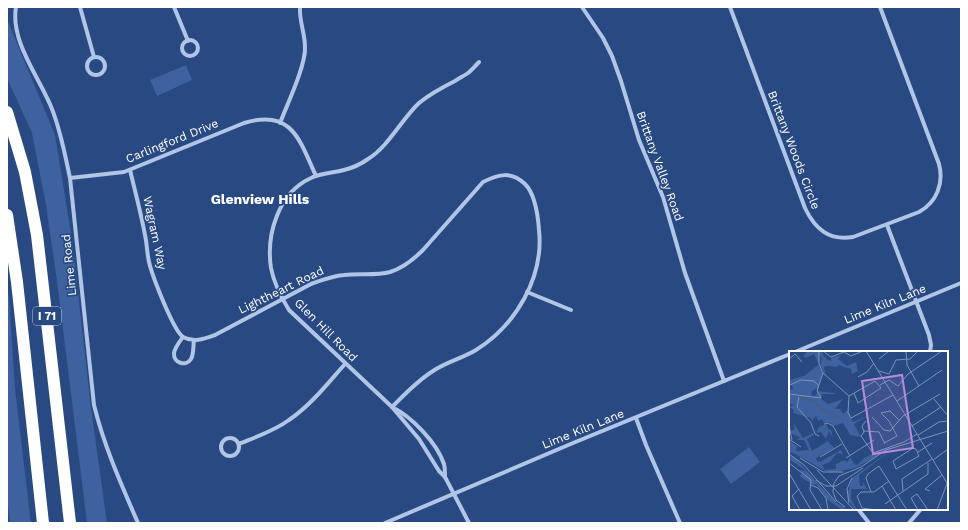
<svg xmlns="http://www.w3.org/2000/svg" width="968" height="530" font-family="'Work Sans',sans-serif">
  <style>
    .green { fill: #3d629f }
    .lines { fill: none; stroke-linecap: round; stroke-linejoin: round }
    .minor { stroke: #b1c5e6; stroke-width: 4 }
    .motorway { stroke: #fff; stroke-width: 12 }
    .labels { text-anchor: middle; stroke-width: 3.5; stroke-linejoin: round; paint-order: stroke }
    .shield { fill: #284982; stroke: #bec8da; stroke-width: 1 }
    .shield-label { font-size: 11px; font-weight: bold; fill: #fff }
    .street-label { font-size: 12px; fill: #fff; stroke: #284982 }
    .quarter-label { font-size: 14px; font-weight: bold; fill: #fff; stroke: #284982 }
    .inset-river { fill: none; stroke: #465e86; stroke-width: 2 }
    .inset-road { fill: none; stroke: #7e92b4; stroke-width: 1 }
    .view { fill: #b68bdc; fill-opacity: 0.15; stroke: #b68bdc; stroke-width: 2 }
    .inset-edge { fill: none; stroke: #fff; stroke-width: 2 }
  </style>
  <rect width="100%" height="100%" fill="#284982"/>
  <g class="green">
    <path d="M 7,19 L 55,135 L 72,239 L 91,408 L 107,523 L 87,523 L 57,281 L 46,205 L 32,133 L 7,78 Z"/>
    <path d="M 186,65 L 192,80 L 157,96 L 150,80 Z"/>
    <path d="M 7,285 L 9,297 L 15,389 L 31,523 L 10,523 L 7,496 Z"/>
    <path d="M 749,447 L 760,462 L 731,484 L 720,469 Z"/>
  </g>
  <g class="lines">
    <g class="minor">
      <path d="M 16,7 C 10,42 40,78 52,109 C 61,132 65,155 70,178 L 94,405 C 104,446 121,484 138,523"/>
      <path d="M 80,7 L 94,57"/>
      <path d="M 174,7 L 188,41"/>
      <path d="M 582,7 L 603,38 L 612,56 L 621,81 L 639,140 L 663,197 L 685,273 L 724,381"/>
      <path d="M 730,7 L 805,208 C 815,229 829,241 853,237 L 919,212 C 937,202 944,183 939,164 L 880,7"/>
      <circle cx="190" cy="48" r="8"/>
      <circle cx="96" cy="66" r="9"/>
      <path d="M 280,123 C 287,105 306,65 305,47 C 305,33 299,21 300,7"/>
      <path d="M 130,170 C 135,191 141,213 145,235 C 147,244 147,253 149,262 C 152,275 173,330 183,337 C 194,343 204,339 215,335 L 311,284 C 322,280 332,276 344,275 C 359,273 375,276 390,272 C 403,268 414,259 423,250 L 483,182 C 499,174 511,171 525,184 C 535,194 538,216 539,230 C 544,277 516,325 476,350 C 463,358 446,362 433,371 C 417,381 405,394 392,407"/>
      <path d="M 70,178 L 124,172 L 244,123 C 293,108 300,142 316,176"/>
      <path d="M 887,225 L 929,335 L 931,345 L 930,352"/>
      <path d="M 527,292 L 571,310"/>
      <path d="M 183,337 C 180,341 175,347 174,353 C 173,363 186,367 191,359 C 194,354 193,346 194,340"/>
      <path d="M 795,352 L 961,283"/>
      <path d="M 392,407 C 412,417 437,443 444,464 C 445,468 445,473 445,477"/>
      <path d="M 636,418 L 646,445 L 680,523"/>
      <circle cx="230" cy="447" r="9"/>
      <path d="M 239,444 C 256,437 274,431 289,420 C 311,405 328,383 345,364"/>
      <path d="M 858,509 L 869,523"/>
      <path d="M 385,523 L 573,443 L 790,354"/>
      <path d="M 469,523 L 445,477 L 439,471 L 419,439 L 392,407 L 289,310 C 281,297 274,284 271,268 C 266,235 278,193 311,178 C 321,173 333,173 344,170 C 352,168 361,164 368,159 C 388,147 401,120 419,103 C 430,94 443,87 455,81 C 459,78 464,76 468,73 C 472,70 475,66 479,62"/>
      <path d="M 909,523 L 921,509"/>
    </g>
    <g class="motorway">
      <path d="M 7,112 L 25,172 L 37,235 L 70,523"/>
      <path d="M 7,215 L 17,282 L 43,523"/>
    </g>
  </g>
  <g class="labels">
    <rect class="shield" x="33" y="307" width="28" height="18" rx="3"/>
    <g class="shield-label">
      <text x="47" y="320">I 71</text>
    </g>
    <g class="street-label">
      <text transform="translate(172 141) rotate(-22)" y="4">Carlingford Drive</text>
      <text transform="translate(794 150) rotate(69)" y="4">Brittany Woods Circle</text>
      <text transform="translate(660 166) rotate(70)" y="4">Brittany Valley Road</text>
      <text transform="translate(155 233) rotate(78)" y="4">Wagram Way</text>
      <text transform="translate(69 265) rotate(-96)" y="4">Lime Road</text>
      <text transform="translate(281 290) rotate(-26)" y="4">Lightheart Road</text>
      <text transform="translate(885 304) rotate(-22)" y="4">Lime Kiln Lane</text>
      <text transform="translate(326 330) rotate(45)" y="4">Glen Hill Road</text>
      <text transform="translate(583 429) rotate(-22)" y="4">Lime Kiln Lane</text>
    </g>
    <g class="quarter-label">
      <text x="260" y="204">Glenview Hills</text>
    </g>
  </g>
  <g transform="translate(789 351)">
    <rect width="159" height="159" fill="#284982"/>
    <path d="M 19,0 L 33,0 L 35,7 L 37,5 L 37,8 L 42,10 L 42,7 L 52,4 L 49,8 L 58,15 L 67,11 L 69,20 L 63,23 L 62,18 L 49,14 L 48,16 L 39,15 L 35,16 L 37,25 L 31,14 L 33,8 L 31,3 L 30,13 L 25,3 L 17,7 L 14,5 ZM 29,14 L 34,22 L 29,37 L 23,40 L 22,44 L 26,45 L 29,40 L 45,42 L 48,39 L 45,43 L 33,43 L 32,48 L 39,53 L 54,48 L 46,58 L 51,58 L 54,63 L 59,59 L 64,71 L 80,64 L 65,73 L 72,86 L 61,84 L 54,72 L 45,75 L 40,71 L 35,72 L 33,68 L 29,70 L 27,65 L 23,70 L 22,67 L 4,62 L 5,59 L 0,56 L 5,54 L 0,52 L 0,39 L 4,38 L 3,34 L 0,35 L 0,29 L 15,25 ZM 4,71 L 14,87 L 24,82 L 25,84 L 18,88 L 23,100 L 39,90 L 45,97 L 27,107 L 28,110 L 31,111 L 52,99 L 54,103 L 48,102 L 41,111 L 33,114 L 36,119 L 47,118 L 47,113 L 55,109 L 59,111 L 61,106 L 65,113 L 68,114 L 75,107 L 94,98 L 105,96 L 66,117 L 46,121 L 37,120 L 0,100 L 0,89 L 8,95 L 7,100 L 20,99 L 15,89 L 8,89 L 11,86 L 0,82 L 0,76 L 2,80 L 6,78 ZM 37,73 L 40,79 L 42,78 L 44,87 L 40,80 L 37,88 L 32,81 L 27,82 L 30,76 ZM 133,92 L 96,104 L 70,124 L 71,135 L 74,135 L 74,131 L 78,138 L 62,138 L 62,148 L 68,159 L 66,159 L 58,146 L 63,127 L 95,104 ZM 0,104 L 6,107 L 46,151 L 60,159 L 53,159 L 39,149 L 27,133 L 24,134 L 10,125 L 13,123 L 10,119 L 17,120 L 0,108 Z" fill="#3d629f"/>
    <path class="inset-river" d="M 11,47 L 25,50 L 37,61M 37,61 L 51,67"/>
    <path class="inset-road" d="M 30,0 L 30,13 L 34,22 L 60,45 L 59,62 L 62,67 L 104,44M 34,0 L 42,6 L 55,1M 77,0 L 158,132M 117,0 L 118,14 L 130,35M 55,1 L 62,5 L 74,0M 0,8 L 6,3 L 13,11M 90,8 L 100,0M 90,20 L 100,23 L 107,9 L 121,8 L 129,0M 69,26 L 78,21 L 85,12M 1,34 L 12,29 L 25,30 L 30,35M 91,34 L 100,29 L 109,35 L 119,23 L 153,0M 0,43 L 32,47 L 28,40 L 34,22M 60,45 L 86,30 L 92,37 L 69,52 L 65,42M 10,46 L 8,56 L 22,72 L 26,83 L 30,85M 145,48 L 159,65M 108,50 L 153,19M 83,66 L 95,79 L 101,80 L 114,65 L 151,43M 77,70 L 73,75 L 75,81 L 72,85 L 84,102 L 115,91 L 128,83M 35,73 L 39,72 L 44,75 L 61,105M 0,75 L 3,89M 123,75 L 152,56M 75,80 L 90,81M 90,81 L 96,93M 129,84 L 150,71 L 159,70M 0,88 L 12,96M 95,92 L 108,85 L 100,70 L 92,62 L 101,60 L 110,69M 124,97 L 127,98 L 130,105 L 107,118 L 104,110 ZM 129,101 L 143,92M 0,103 L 15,114 L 47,151M 31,106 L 53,93M 11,107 L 34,121 L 54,121M 57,107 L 85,89M 144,109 L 159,98M 0,112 L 22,129 L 21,139 L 33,159M 90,115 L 118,159M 28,119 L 65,159M 0,122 L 22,159M 77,127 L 79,123 L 90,115M 77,127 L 82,141M 27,129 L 37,135 L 47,135 L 74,117M 22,134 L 29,137 L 37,147 L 39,159M 93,135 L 107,159M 10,138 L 3,145 L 11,159M 114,140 L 113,128 L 143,108M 141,140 L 136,138 L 153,124M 60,152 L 58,138 L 63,127M 96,153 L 139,123 L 139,112M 56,156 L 47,149 L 44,141 L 45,132 L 50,125 L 72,116 L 97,99 L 159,80M 87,159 L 73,157 L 68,145 L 72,141 L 85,141 L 100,130M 129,159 L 122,147 L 128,143 L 139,159M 148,159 L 159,130"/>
    <path class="view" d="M 113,24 L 124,97 L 84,103 L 73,30 Z"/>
    <rect width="159" height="159" class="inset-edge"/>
  </g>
  <rect width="968" height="530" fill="none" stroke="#ffffff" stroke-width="16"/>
</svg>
